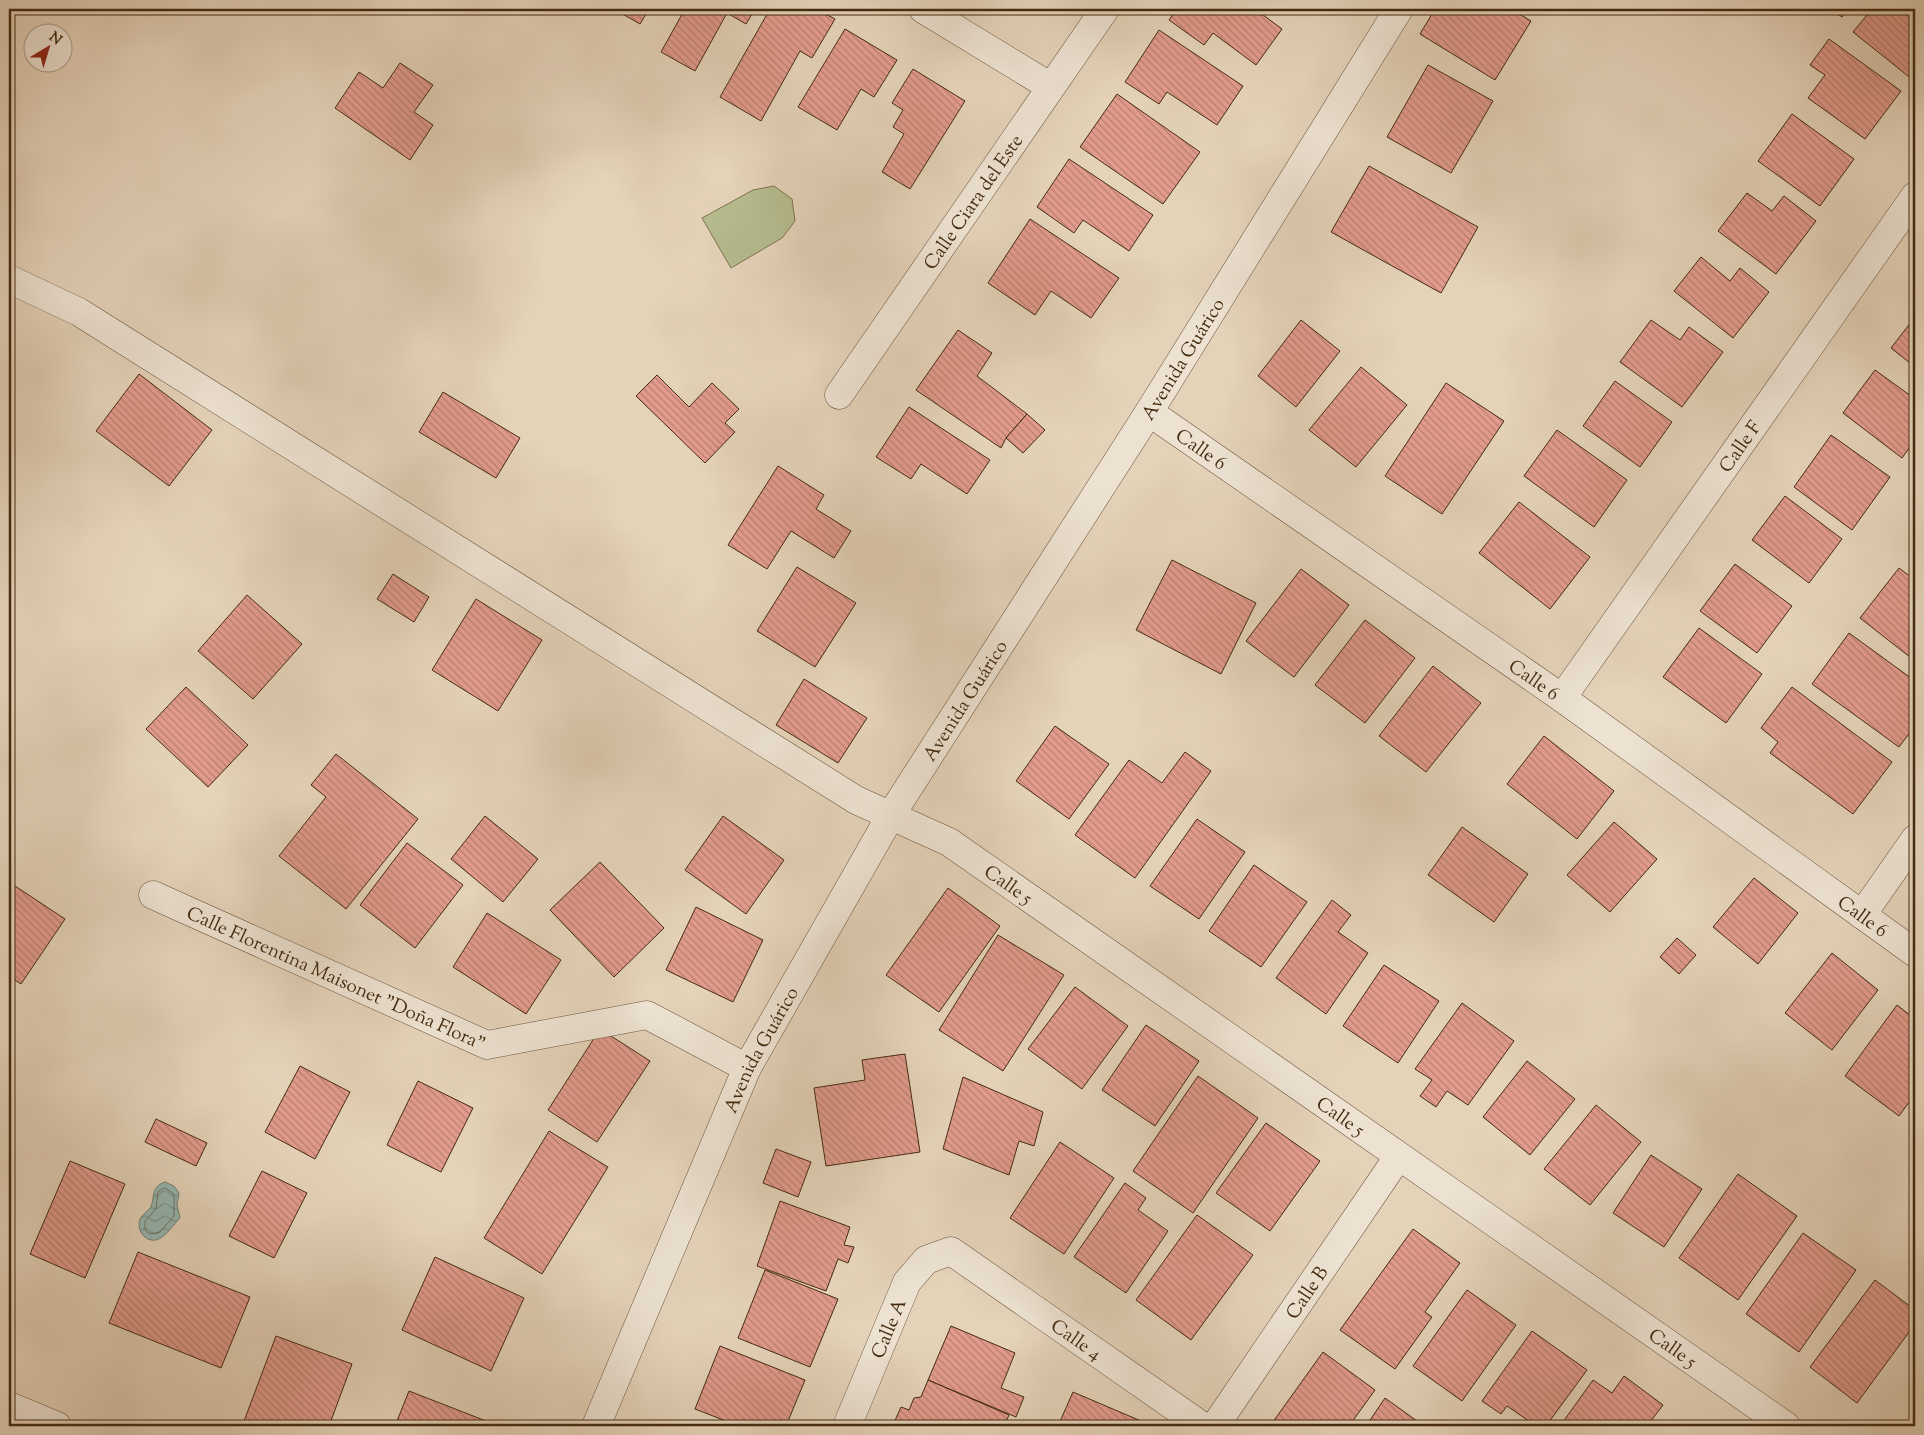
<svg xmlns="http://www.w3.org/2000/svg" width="1924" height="1435" font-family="'Sorts Mill Goudy',serif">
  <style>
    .park { fill: #b5bb8e; stroke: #7c734f }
    .water { fill: url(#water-waves); stroke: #757f71 }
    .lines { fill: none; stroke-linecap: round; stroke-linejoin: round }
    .shore { stroke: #6c7161; stroke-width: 1 }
    .building { fill: url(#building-back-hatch); stroke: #442b10 }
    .minor-casing { stroke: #6c553a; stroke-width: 29 }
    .minor { stroke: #ede2d2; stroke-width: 28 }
    .labels { text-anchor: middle; stroke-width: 5; stroke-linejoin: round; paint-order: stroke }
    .street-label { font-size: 19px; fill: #442b10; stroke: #ede2d2 }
  </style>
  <defs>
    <pattern id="water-waves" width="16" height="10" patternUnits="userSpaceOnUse" patternTransform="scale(1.25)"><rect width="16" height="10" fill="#95b7b2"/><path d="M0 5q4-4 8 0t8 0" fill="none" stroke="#7b958f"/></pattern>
    <pattern id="building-back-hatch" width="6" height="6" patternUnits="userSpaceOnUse" patternTransform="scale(1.25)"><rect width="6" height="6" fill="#e29b8c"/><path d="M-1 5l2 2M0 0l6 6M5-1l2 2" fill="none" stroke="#b97f71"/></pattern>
  </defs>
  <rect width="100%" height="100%" fill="#e4d2b9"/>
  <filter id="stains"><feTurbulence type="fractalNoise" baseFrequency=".004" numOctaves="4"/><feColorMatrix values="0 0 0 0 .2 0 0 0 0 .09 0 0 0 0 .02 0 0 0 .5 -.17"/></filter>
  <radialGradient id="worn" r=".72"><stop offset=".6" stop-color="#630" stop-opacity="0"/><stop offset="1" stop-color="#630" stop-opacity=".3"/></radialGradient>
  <path class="park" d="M 774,186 L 792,199 L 795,221 L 782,238 L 731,268 L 702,218 L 753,190 Z"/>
  <path class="water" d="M 165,1182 L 174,1186 L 179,1193 L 177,1205 L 180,1218 C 174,1224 165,1238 156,1240 C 145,1242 136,1230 140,1219 C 142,1215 148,1211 151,1207 C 155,1195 151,1187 165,1182 Z"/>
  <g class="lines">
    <path class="shore" d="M 165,1188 L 174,1194 L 174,1216 L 160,1232 L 150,1234 L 145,1230 L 145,1221 L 156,1209 L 158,1192 Z"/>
  </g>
  <g class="building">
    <path d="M 614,9 L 649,9 L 640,24 Z"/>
    <path d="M 685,9 L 755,9 L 746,24 L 727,13 L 695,71 L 661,52 Z"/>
    <path d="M 770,9 L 816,9 L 835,19 L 812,58 L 800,51 L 761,121 L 720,97 Z"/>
    <path d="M 1177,9 L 1255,9 L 1282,29 L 1256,65 L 1213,33 L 1204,45 L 1169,20 Z"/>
    <path d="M 1435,9 L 1511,9 L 1531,21 L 1495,80 L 1420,34 Z"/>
    <path d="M 1830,9 L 1848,9 L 1842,17 Z"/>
    <path d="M 1872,9 L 1911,9 L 1915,12 L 1915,77 L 1913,80 L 1853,32 Z"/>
    <path d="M 845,29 L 897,60 L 874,97 L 861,89 L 837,130 L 798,107 Z"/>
    <path d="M 1159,30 L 1243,86 L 1217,125 L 1167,92 L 1159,104 L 1125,82 Z"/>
    <path d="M 1829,39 L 1901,91 L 1865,139 L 1808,98 L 1825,75 L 1810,65 Z"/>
    <path d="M 400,63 L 433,85 L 414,112 L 433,125 L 410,160 L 335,108 L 359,72 L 383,88 Z"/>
    <path d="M 1428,65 L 1493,101 L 1451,173 L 1387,137 Z"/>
    <path d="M 913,69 L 965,101 L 910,189 L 882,172 L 904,134 L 893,127 L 903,110 L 892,103 Z"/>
    <path d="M 1117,94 L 1200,152 L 1163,204 L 1080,147 Z"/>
    <path d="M 1792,114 L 1854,159 L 1820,206 L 1758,161 Z"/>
    <path d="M 1069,159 L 1153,215 L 1129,251 L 1083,220 L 1074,233 L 1037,207 Z"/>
    <path d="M 1369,166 L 1478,227 L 1441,293 L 1331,232 Z"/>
    <path d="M 1747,193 L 1772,211 L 1784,196 L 1816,221 L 1776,274 L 1718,231 Z"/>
    <path d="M 1030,219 L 1119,278 L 1091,318 L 1051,291 L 1035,315 L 988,283 Z"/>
    <path d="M 1701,257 L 1730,281 L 1740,268 L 1769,292 L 1733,338 L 1674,291 Z"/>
    <path d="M 1915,317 L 1915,367 L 1891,348 Z"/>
    <path d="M 1301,320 L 1340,351 L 1296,407 L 1258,376 Z"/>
    <path d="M 1651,320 L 1680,340 L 1689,327 L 1723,352 L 1682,407 L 1620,362 Z"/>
    <path d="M 958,330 L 992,353 L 977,376 L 1027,414 L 1006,438 L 1001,448 L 916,390 Z"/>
    <path d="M 1361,367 L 1407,405 L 1356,467 L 1309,430 Z"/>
    <path d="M 1875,370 L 1915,399 L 1915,440 L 1902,458 L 1843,413 Z"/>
    <path d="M 139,374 L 212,430 L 169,486 L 96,431 Z"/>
    <path d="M 657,375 L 689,407 L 712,383 L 739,409 L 725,423 L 735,432 L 705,463 L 636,396 Z"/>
    <path d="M 1615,381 L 1672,422 L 1640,467 L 1583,426 Z"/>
    <path d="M 1446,383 L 1504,421 L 1442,514 L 1385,476 Z"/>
    <path d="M 443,392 L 520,438 L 496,478 L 419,432 Z"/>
    <path d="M 909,407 L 990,460 L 967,494 L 921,464 L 911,479 L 876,457 Z"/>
    <path d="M 1027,414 L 1045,430 L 1023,453 L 1006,438 Z"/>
    <path d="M 1557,430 L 1627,480 L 1594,527 L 1524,476 Z"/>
    <path d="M 1831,435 L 1890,477 L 1852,530 L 1794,487 Z"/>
    <path d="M 778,466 L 824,495 L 816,509 L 851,531 L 834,558 L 791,531 L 767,569 L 728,545 Z"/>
    <path d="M 1785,496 L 1842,539 L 1809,583 L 1752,540 Z"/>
    <path d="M 1519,502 L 1590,557 L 1550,609 L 1479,553 Z"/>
    <path d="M 1172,560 L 1256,603 L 1221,674 L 1136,630 Z"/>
    <path d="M 1735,564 L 1792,606 L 1757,653 L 1700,611 Z"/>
    <path d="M 797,567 L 856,603 L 815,667 L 757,631 Z"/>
    <path d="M 1899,568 L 1915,580 L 1915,661 L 1860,618 Z"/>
    <path d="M 1301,569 L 1349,605 L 1294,677 L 1246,641 Z"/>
    <path d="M 393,574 L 429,597 L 414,622 L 377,599 Z"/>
    <path d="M 247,595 L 302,644 L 253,699 L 198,651 Z"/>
    <path d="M 476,599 L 542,640 L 498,711 L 432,670 Z"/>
    <path d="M 1365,620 L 1415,658 L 1365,723 L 1315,685 Z"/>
    <path d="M 1699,628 L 1762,674 L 1726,723 L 1663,677 Z"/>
    <path d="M 1849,633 L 1915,681 L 1915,726 L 1899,747 L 1812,684 Z"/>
    <path d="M 1433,666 L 1481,703 L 1426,772 L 1379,736 Z"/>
    <path d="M 804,679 L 867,718 L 838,763 L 776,725 Z"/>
    <path d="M 186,687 L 248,745 L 208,787 L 146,729 Z"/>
    <path d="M 1792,687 L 1892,762 L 1853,814 L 1770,753 L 1778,742 L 1761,728 Z"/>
    <path d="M 1055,726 L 1109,764 L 1069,819 L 1016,781 Z"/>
    <path d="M 1544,736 L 1614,791 L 1577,839 L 1507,784 Z"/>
    <path d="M 1185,752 L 1211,771 L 1135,878 L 1075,835 L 1129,760 L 1162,783 Z"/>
    <path d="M 336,754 L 418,819 L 346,909 L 279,856 L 326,797 L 311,785 Z"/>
    <path d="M 485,816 L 538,859 L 503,902 L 451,859 Z"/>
    <path d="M 723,816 L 784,860 L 746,914 L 685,870 Z"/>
    <path d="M 1197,819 L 1245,852 L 1199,919 L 1150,886 Z"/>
    <path d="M 1614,822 L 1657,859 L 1610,912 L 1567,875 Z"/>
    <path d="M 1462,827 L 1528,874 L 1494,922 L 1428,875 Z"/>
    <path d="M 407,843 L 463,885 L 415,948 L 360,905 Z"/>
    <path d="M 600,862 L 664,928 L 614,977 L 550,910 Z"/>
    <path d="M 1254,865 L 1307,902 L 1261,967 L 1209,931 Z"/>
    <path d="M 1754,878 L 1798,913 L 1758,964 L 1713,927 Z"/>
    <path d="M 9,882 L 65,919 L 21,984 L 9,976 Z"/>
    <path d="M 948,888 L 1000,926 L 939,1012 L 886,975 Z"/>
    <path d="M 1332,900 L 1351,915 L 1338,932 L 1368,953 L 1326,1014 L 1276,978 Z"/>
    <path d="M 696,907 L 763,940 L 733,1002 L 666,970 Z"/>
    <path d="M 487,913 L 561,960 L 526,1014 L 453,967 Z"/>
    <path d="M 998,935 L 1064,975 L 1003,1071 L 939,1030 Z"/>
    <path d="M 1677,938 L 1696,955 L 1679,974 L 1660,957 Z"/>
    <path d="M 1832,953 L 1878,990 L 1832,1050 L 1785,1013 Z"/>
    <path d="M 1384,965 L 1439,1001 L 1398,1063 L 1343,1026 Z"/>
    <path d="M 1075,987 L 1128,1026 L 1082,1089 L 1028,1049 Z"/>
    <path d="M 1462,1003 L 1514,1041 L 1468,1105 L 1447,1091 L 1436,1107 L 1420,1096 L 1432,1080 L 1415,1069 Z"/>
    <path d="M 1897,1005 L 1915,1019 L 1915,1094 L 1899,1116 L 1845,1076 Z"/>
    <path d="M 1146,1025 L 1199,1061 L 1155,1126 L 1102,1090 Z"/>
    <path d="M 600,1029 L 650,1061 L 597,1142 L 548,1110 Z"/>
    <path d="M 905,1054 L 920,1152 L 826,1166 L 814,1088 L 865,1080 L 862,1060 Z"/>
    <path d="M 1527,1061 L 1575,1099 L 1530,1155 L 1483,1117 Z"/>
    <path d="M 300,1066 L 350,1092 L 315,1159 L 265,1132 Z"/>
    <path d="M 1198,1076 L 1258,1118 L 1193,1213 L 1133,1171 Z"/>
    <path d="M 963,1077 L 1043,1112 L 1034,1146 L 1019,1141 L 1009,1175 L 943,1149 Z"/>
    <path d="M 418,1081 L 473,1108 L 441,1172 L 387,1145 Z"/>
    <path d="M 1596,1105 L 1641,1142 L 1590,1205 L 1544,1169 Z"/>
    <path d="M 156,1119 L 207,1143 L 196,1166 L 145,1142 Z"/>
    <path d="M 1266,1123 L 1320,1161 L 1270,1231 L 1216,1193 Z"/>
    <path d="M 549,1131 L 608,1167 L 542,1274 L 484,1238 Z"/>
    <path d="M 1060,1142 L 1114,1178 L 1064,1254 L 1010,1218 Z"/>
    <path d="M 776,1149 L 811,1162 L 798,1197 L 763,1183 Z"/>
    <path d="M 1651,1155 L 1702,1189 L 1664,1247 L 1613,1213 Z"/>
    <path d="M 70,1161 L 125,1184 L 85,1278 L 30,1254 Z"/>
    <path d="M 262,1171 L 307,1193 L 274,1258 L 229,1236 Z"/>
    <path d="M 1738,1174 L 1797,1216 L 1738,1300 L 1679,1258 Z"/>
    <path d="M 1125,1183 L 1146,1198 L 1138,1210 L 1168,1231 L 1126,1293 L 1074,1257 Z"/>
    <path d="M 780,1201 L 850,1227 L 844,1245 L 854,1247 L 848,1263 L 838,1259 L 826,1291 L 757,1266 Z"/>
    <path d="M 1197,1215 L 1253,1255 L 1191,1340 L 1136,1300 Z"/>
    <path d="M 1413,1229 L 1460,1263 L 1425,1312 L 1432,1317 L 1395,1369 L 1340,1330 Z"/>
    <path d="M 1803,1233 L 1856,1270 L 1799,1352 L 1746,1314 Z"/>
    <path d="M 138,1252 L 250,1297 L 221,1368 L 109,1323 Z"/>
    <path d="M 435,1257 L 524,1298 L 491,1371 L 402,1330 Z"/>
    <path d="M 765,1270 L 838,1299 L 810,1367 L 738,1338 Z"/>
    <path d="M 1875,1280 L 1915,1310 L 1915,1324 L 1857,1403 L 1810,1367 Z"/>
    <path d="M 1467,1290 L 1516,1325 L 1462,1401 L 1413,1366 Z"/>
    <path d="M 951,1326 L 1015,1353 L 1001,1388 L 1024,1397 L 1016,1417 L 928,1380 Z"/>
    <path d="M 1532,1331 L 1587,1370 L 1546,1426 L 1536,1426 L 1507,1406 L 1501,1414 L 1482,1401 Z"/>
    <path d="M 276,1336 L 352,1364 L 329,1426 L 258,1426 L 244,1421 Z"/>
    <path d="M 720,1346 L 805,1380 L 786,1426 L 739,1426 L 695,1409 Z"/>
    <path d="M 1323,1352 L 1375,1390 L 1349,1426 L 1270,1426 Z"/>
    <path d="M 1624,1376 L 1663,1405 L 1647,1426 L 1560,1426 L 1593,1380 L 1612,1393 Z"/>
    <path d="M 928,1380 L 1009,1415 L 1004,1426 L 893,1425 L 901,1407 L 909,1410 L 914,1398 L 921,1397 Z"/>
    <path d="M 409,1391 L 499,1426 L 395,1426 Z"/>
    <path d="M 1073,1392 L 1141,1421 L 1139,1426 L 1058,1426 Z"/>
    <path d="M 1385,1398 L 1424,1426 L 1366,1426 Z"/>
  </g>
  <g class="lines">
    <g class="minor-casing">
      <g id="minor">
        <path d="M 923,9 L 1051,87"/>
        <path id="s1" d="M 9,279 L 79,312 L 856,800 L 949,842 L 1786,1426"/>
        <path id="s2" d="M 839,395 L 1105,9"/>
        <path id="s3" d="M 1149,412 L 1562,698 L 1915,953"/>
        <path id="s4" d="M 1562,698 L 1915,196"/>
        <path id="s5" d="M 153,895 L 487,1045 L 647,1015 L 747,1068"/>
        <path d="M 1862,915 L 1915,839"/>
        <path d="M 9,1406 L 57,1426"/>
        <path id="s6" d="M 596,1426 L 747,1068 L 891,815 L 1149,412 L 1399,9"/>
        <path id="s7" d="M 847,1426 L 907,1282 L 926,1260 L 951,1251 L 1202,1426"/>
        <path id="s8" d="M 1215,1426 L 1398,1157"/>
      </g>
    </g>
    <use href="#minor" class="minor"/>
  </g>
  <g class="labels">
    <g class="street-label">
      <text dy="7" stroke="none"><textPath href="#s2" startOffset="235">Calle Ciara del Este</textPath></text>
      <text dy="7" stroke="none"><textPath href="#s6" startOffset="1221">Avenida Guárico</textPath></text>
      <text dy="7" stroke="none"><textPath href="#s4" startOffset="308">Calle F</textPath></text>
      <text dy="7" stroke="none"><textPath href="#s3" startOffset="64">Calle 6</textPath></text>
      <text dy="7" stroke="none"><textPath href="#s3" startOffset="469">Calle 6</textPath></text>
      <text dy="7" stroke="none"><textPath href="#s6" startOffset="816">Avenida Guárico</textPath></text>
      <text dy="7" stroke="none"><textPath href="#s1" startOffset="1170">Calle 5</textPath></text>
      <text dy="7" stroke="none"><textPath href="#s3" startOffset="874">Calle 6</textPath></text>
      <text dy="7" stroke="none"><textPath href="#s5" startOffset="201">Calle Florentina Maisonet "Doña Flora"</textPath></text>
      <text dy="7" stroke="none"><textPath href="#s6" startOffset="411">Avenida Guárico</textPath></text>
      <text dy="7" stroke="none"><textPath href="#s1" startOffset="1575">Calle 5</textPath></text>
      <text dy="7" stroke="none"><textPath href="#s8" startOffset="162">Calle B</textPath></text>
      <text dy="7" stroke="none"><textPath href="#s7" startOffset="106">Calle A</textPath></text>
      <text dy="7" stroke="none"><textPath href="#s7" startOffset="365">Calle 4</textPath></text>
      <text dy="7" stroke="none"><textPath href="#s1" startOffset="1980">Calle 5</textPath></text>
    </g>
  </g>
  <rect width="1924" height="1435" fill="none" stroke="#e4d2b9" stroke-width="30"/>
  <rect x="10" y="10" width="1904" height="1415" fill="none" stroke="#442b10" stroke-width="2.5"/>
  <rect x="15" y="15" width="1894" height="1405" fill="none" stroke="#442b10"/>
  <g transform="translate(48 48) rotate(38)"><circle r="24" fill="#ede2d2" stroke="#a99984"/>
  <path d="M0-4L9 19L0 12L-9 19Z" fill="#8f2418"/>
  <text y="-8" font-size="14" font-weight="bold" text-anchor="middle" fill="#442b10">N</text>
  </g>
  <rect width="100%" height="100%" filter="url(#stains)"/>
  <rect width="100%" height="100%" fill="url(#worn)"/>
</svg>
